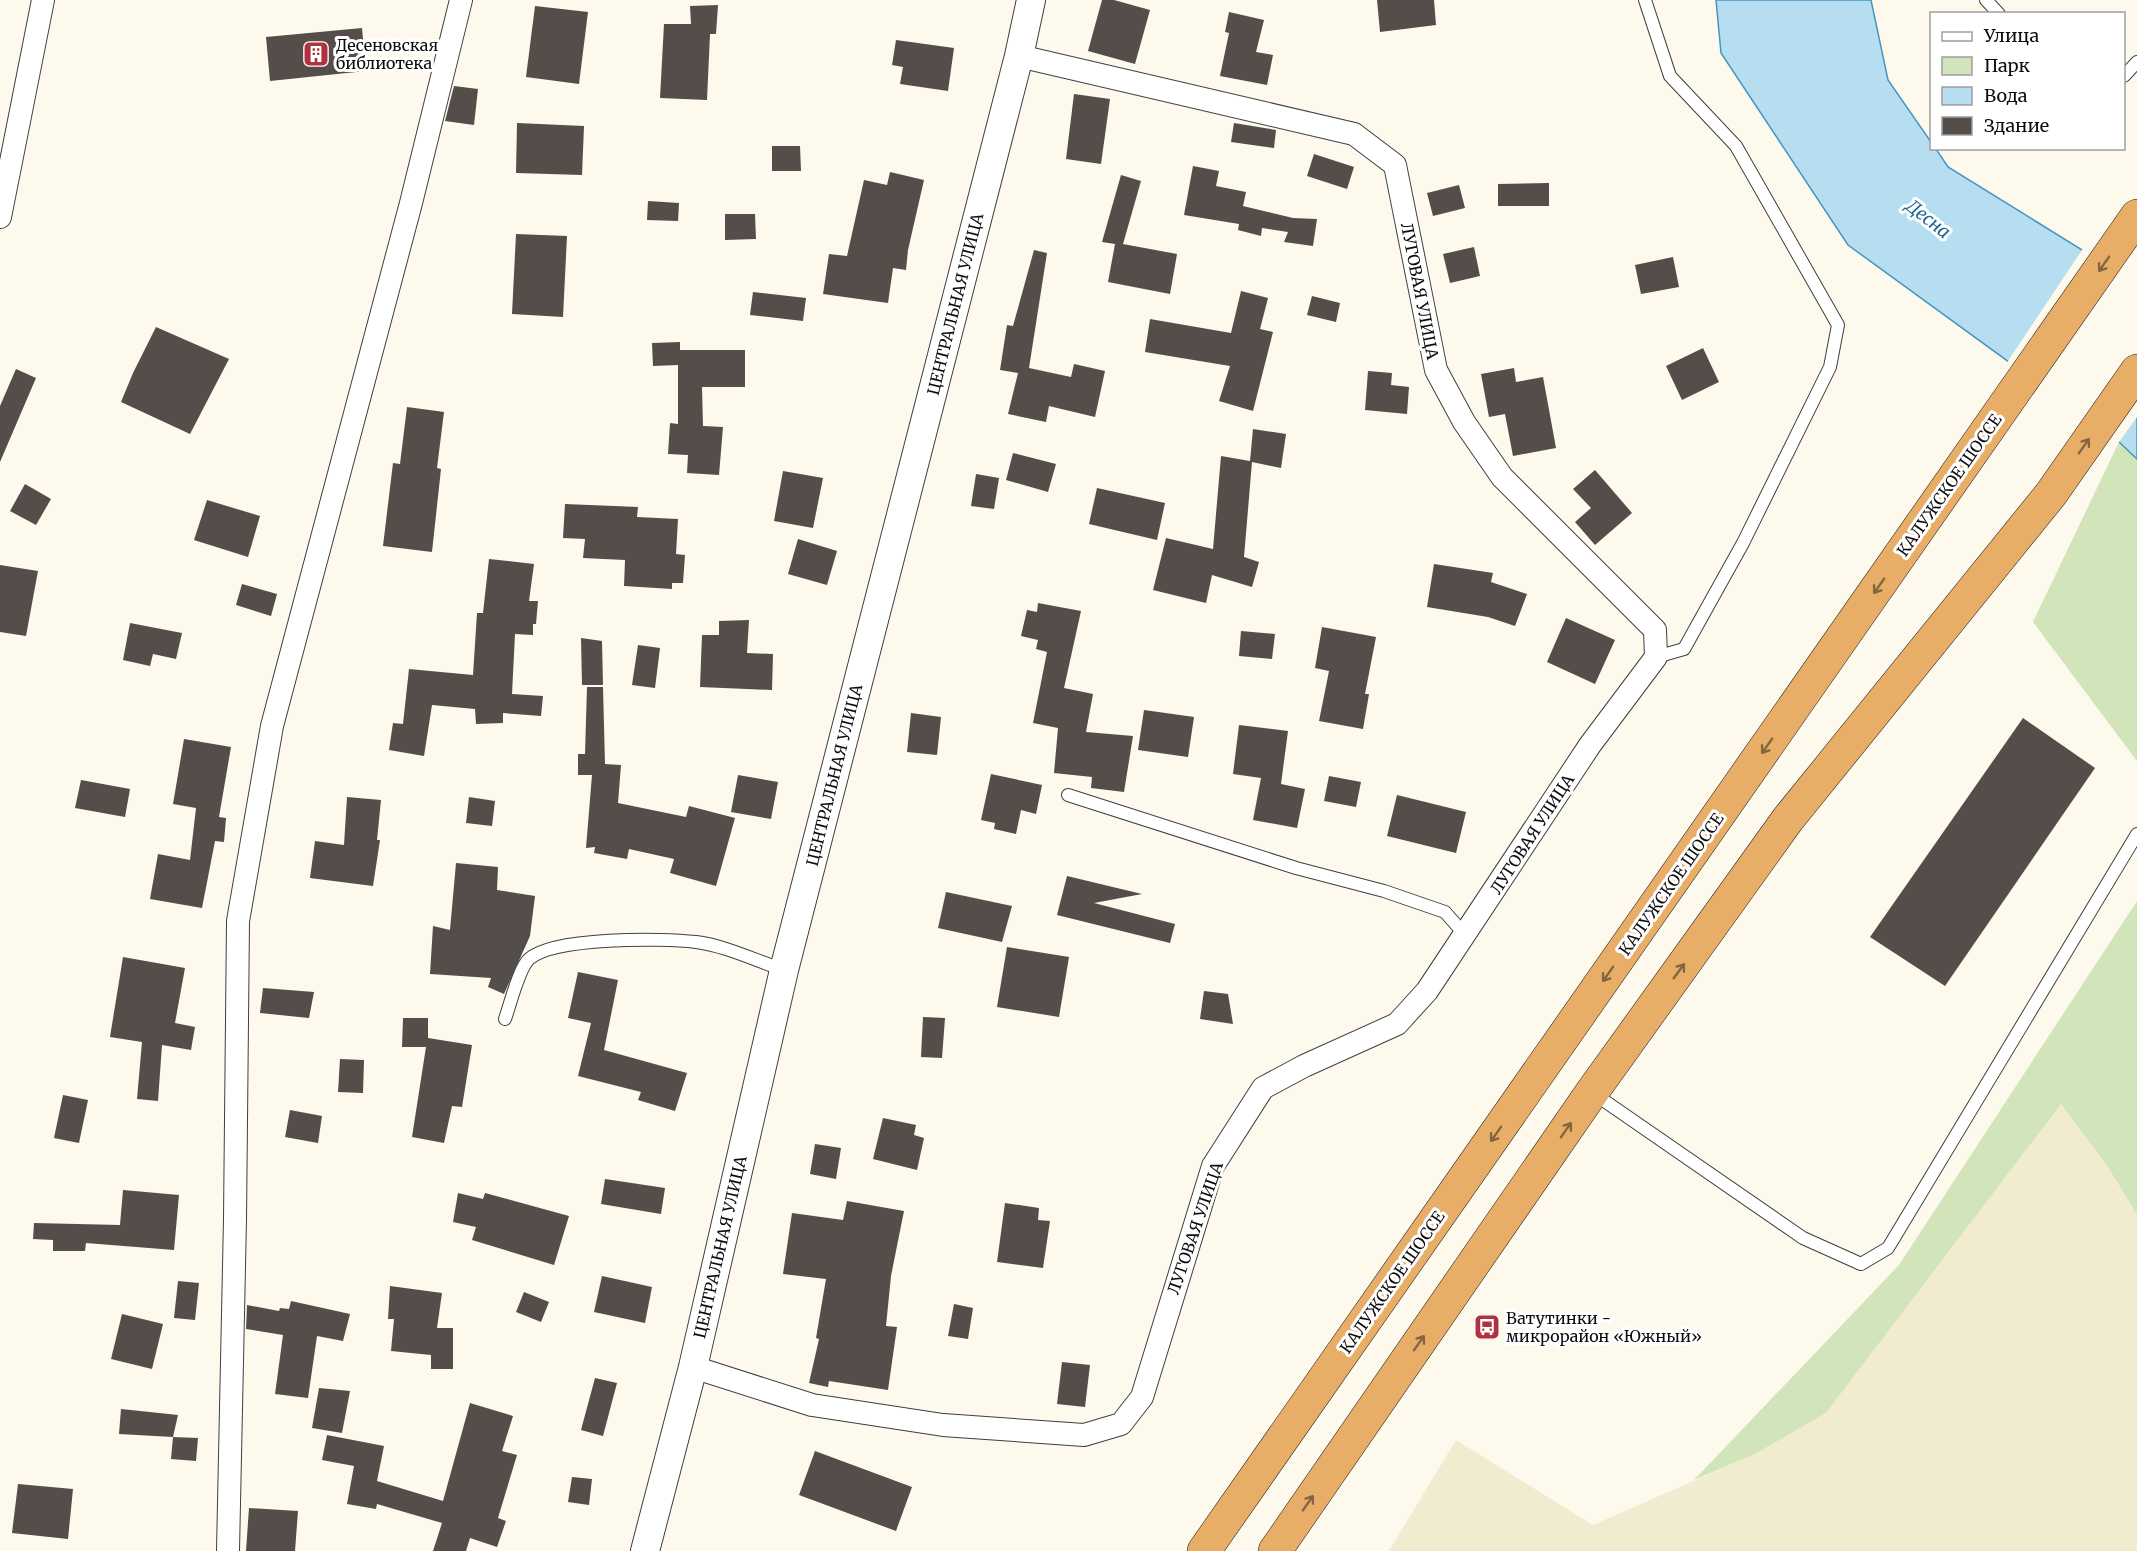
<svg xmlns="http://www.w3.org/2000/svg" width="2137" height="1551" font-family="Merriweather,serif">
  <style>
    .farmland { fill: #f1ecd0 }
    .green { fill: #d2e4ba }
    .water { fill: #b6def0; stroke: #4496c0; stroke-width: 1.5 }
    .pier { fill: #fdf9ed }
    .building { fill: #544d4a }
    .lines { fill: none; stroke-linecap: round; stroke-linejoin: round }
    .service-casing { stroke: #3f3f3f; stroke-width: 14 }
    .minor-casing { stroke: #3f3f3f; stroke-width: 24 }
    .tertiary-casing { stroke: #3f3f3f; stroke-width: 30 }
    .trunk-casing { stroke: #1d1d1d; stroke-width: 34 }
    .service { stroke: #fff; stroke-width: 12 }
    .minor { stroke: #fff; stroke-width: 22 }
    .tertiary { stroke: #fff; stroke-width: 28 }
    .trunk { stroke: #e8ae68; stroke-width: 33 }
    .oneway { stroke: #85653f }
    .labels { text-anchor: middle; stroke-width: 6; stroke-linejoin: round; paint-order: stroke }
    .poi-label { font-size: 16px; fill: #0c0c0c; stroke: #fff; text-anchor: start }
    .street-label { font-size: 16px; fill: #0c0c0c; stroke: #fff }
    .water-label { font-size: 18px; font-style: italic; fill: #226792; stroke: #fff }
  </style>
  <rect width="100%" height="100%" fill="#fdf9ed"/>
  <path class="farmland" d="M 2061,1104 L 2108,1167 L 2137,1215 L 2137,1551 L 1389,1551 L 1456,1440 L 1593,1525 L 1755,1454 L 1826,1413 Z"/>
  <g class="green">
    <path d="M 2119,442 L 2137,459 L 2137,761 L 2033,622 Z"/>
    <path d="M 2137,901 L 2137,1215 L 2108,1167 L 2061,1104 L 1826,1413 L 1755,1454 L 1694,1480 L 1899,1265 Z"/>
  </g>
  <path class="water" d="M 1716,0 L 1871,0 L 1888,80 L 1931,142 L 1932,148 L 1936,149 L 1948,167 L 2137,284 L 2137,459 L 2119,442 L 1848,245 L 1721,53 Z"/>
  <path class="pier" d="M 2084,247 L 2137,280 L 2137,417 L 2117,445 L 2006,364 Z"/>
  <g class="building">
    <path d="M 1102,0 L 1114,0 L 1150,10 L 1135,64 L 1088,51 Z"/>
    <path d="M 1377,0 L 1434,0 L 1436,25 L 1380,32 Z"/>
    <path d="M 718,5 L 716,34 L 710,34 L 707,100 L 660,98 L 664,24 L 691,24 L 690,6 Z"/>
    <path d="M 535,6 L 588,12 L 579,84 L 526,77 Z"/>
    <path d="M 1229,12 L 1264,20 L 1256,52 L 1273,55 L 1267,85 L 1220,76 L 1229,33 L 1225,32 Z"/>
    <path d="M 362,28 L 366,71 L 270,81 L 266,37 Z"/>
    <path d="M 896,40 L 954,48 L 948,91 L 900,84 L 903,67 L 892,65 Z"/>
    <path d="M 454,86 L 478,89 L 474,125 L 445,121 Z"/>
    <path d="M 1074,94 L 1110,99 L 1101,164 L 1066,159 Z"/>
    <path d="M 517,123 L 584,126 L 582,175 L 516,173 Z"/>
    <path d="M 1234,123 L 1276,130 L 1274,148 L 1231,142 Z"/>
    <path d="M 772,146 L 800,146 L 801,171 L 772,171 Z"/>
    <path d="M 1314,154 L 1354,167 L 1347,189 L 1307,176 Z"/>
    <path d="M 1193,166 L 1219,171 L 1216,186 L 1246,192 L 1243,206 L 1293,218 L 1317,219 L 1313,246 L 1284,242 L 1288,232 L 1262,228 L 1261,236 L 1238,230 L 1239,224 L 1184,215 Z"/>
    <path d="M 890,172 L 924,180 L 908,250 L 906,270 L 893,268 L 888,303 L 823,294 L 829,254 L 847,256 L 864,180 L 887,185 Z"/>
    <path d="M 1121,175 L 1141,181 L 1123,244 L 1177,254 L 1170,294 L 1108,282 L 1115,244 L 1102,242 Z"/>
    <path d="M 1549,183 L 1549,206 L 1498,206 L 1498,184 Z"/>
    <path d="M 1459,185 L 1465,208 L 1433,216 L 1427,193 Z"/>
    <path d="M 648,201 L 679,203 L 678,221 L 647,220 Z"/>
    <path d="M 725,214 L 755,214 L 756,239 L 725,240 Z"/>
    <path d="M 516,234 L 567,236 L 563,317 L 512,314 Z"/>
    <path d="M 1474,247 L 1480,276 L 1450,283 L 1443,254 Z"/>
    <path d="M 1034,250 L 1047,253 L 1029,368 L 1071,377 L 1074,364 L 1105,371 L 1095,417 L 1049,406 L 1046,422 L 1008,414 L 1018,373 L 1000,370 L 1007,325 L 1013,326 Z"/>
    <path d="M 1673,257 L 1679,287 L 1641,294 L 1635,265 Z"/>
    <path d="M 1241,291 L 1268,298 L 1260,329 L 1273,332 L 1253,411 L 1219,401 L 1230,366 L 1145,352 L 1150,319 L 1231,333 Z"/>
    <path d="M 753,292 L 806,298 L 803,321 L 750,315 Z"/>
    <path d="M 1312,296 L 1340,303 L 1336,322 L 1307,315 Z"/>
    <path d="M 156,327 L 229,359 L 190,434 L 121,402 L 133,373 Z"/>
    <path d="M 680,342 L 680,350 L 745,350 L 745,387 L 702,387 L 703,426 L 723,427 L 719,475 L 687,473 L 688,455 L 668,454 L 670,423 L 678,424 L 678,365 L 653,366 L 652,343 Z"/>
    <path d="M 1703,348 L 1719,382 L 1682,400 L 1666,366 Z"/>
    <path d="M 1514,368 L 1516,382 L 1543,377 L 1556,448 L 1513,456 L 1505,414 L 1489,417 L 1481,374 Z"/>
    <path d="M 16,369 L 36,378 L 0,462 L 0,406 Z"/>
    <path d="M 1368,371 L 1392,373 L 1391,385 L 1409,387 L 1407,414 L 1365,410 Z"/>
    <path d="M 407,407 L 444,412 L 437,468 L 441,469 L 432,552 L 383,546 L 393,463 L 400,464 Z"/>
    <path d="M 1253,429 L 1286,434 L 1281,468 L 1252,462 L 1244,557 L 1259,562 L 1252,587 L 1212,575 L 1206,603 L 1153,590 L 1166,538 L 1213,549 L 1221,456 L 1250,461 Z"/>
    <path d="M 1013,453 L 1056,464 L 1048,492 L 1006,480 Z"/>
    <path d="M 1595,470 L 1632,513 L 1595,545 L 1575,522 L 1591,508 L 1573,489 Z"/>
    <path d="M 783,471 L 823,478 L 813,528 L 774,521 Z"/>
    <path d="M 976,474 L 999,478 L 994,509 L 971,506 Z"/>
    <path d="M 25,484 L 51,499 L 36,525 L 10,511 Z"/>
    <path d="M 1097,488 L 1165,503 L 1157,540 L 1089,524 Z"/>
    <path d="M 207,500 L 260,516 L 248,557 L 194,540 Z"/>
    <path d="M 565,504 L 638,507 L 637,517 L 678,519 L 676,554 L 685,555 L 683,583 L 672,583 L 672,589 L 624,586 L 625,560 L 583,558 L 585,539 L 563,538 Z"/>
    <path d="M 798,539 L 837,551 L 827,585 L 788,574 Z"/>
    <path d="M 489,559 L 534,564 L 529,601 L 538,601 L 536,624 L 533,624 L 533,635 L 515,634 L 512,694 L 543,696 L 541,716 L 503,713 L 503,723 L 476,724 L 475,709 L 432,705 L 424,756 L 389,750 L 393,723 L 403,724 L 409,669 L 473,675 L 477,613 L 483,613 Z"/>
    <path d="M 1434,564 L 1493,573 L 1491,582 L 1527,594 L 1515,626 L 1488,617 L 1427,607 Z"/>
    <path d="M 0,565 L 38,571 L 26,636 L 0,632 Z"/>
    <path d="M 242,584 L 277,594 L 271,616 L 236,605 Z"/>
    <path d="M 1038,603 L 1081,611 L 1064,688 L 1093,694 L 1086,732 L 1133,736 L 1124,792 L 1091,788 L 1092,777 L 1054,773 L 1058,728 L 1033,723 L 1047,652 L 1036,649 L 1038,640 L 1021,636 L 1027,610 L 1037,612 Z"/>
    <path d="M 1566,618 L 1615,640 L 1595,684 L 1547,662 Z"/>
    <path d="M 749,620 L 747,653 L 773,654 L 772,690 L 700,687 L 702,635 L 719,635 L 719,621 Z"/>
    <path d="M 130,623 L 182,633 L 176,659 L 153,654 L 150,666 L 123,660 Z"/>
    <path d="M 1322,627 L 1376,637 L 1365,694 L 1369,694 L 1363,729 L 1319,721 L 1329,671 L 1315,668 Z"/>
    <path d="M 1241,631 L 1275,634 L 1272,659 L 1239,656 Z"/>
    <path d="M 581,638 L 602,641 L 603,685 L 582,685 Z"/>
    <path d="M 638,645 L 660,648 L 655,688 L 632,685 Z"/>
    <path d="M 587,687 L 603,687 L 605,764 L 621,765 L 618,803 L 686,817 L 689,806 L 735,818 L 716,886 L 670,873 L 674,859 L 629,849 L 627,859 L 594,853 L 595,847 L 586,848 L 592,775 L 578,775 L 578,754 L 585,754 Z"/>
    <path d="M 1144,710 L 1194,717 L 1188,757 L 1138,750 Z"/>
    <path d="M 911,713 L 941,717 L 937,755 L 907,752 Z"/>
    <path d="M 2023,718 L 2095,768 L 1945,986 L 1870,937 Z"/>
    <path d="M 1239,725 L 1288,731 L 1281,784 L 1305,789 L 1297,828 L 1253,820 L 1261,778 L 1233,774 Z"/>
    <path d="M 184,739 L 231,747 L 219,817 L 226,818 L 224,842 L 215,841 L 202,908 L 150,899 L 158,854 L 190,860 L 196,808 L 173,804 Z"/>
    <path d="M 991,774 L 1042,785 L 1036,814 L 1021,810 L 1016,834 L 994,829 L 995,823 L 981,820 Z"/>
    <path d="M 738,775 L 778,782 L 771,819 L 731,812 Z"/>
    <path d="M 1329,776 L 1361,782 L 1356,807 L 1324,801 Z"/>
    <path d="M 81,780 L 130,789 L 125,817 L 75,808 Z"/>
    <path d="M 1397,795 L 1466,812 L 1456,853 L 1387,836 Z"/>
    <path d="M 347,797 L 381,800 L 377,840 L 380,840 L 373,886 L 310,878 L 315,841 L 344,845 Z"/>
    <path d="M 469,797 L 495,801 L 492,826 L 466,823 Z"/>
    <path d="M 456,863 L 498,867 L 497,890 L 535,896 L 530,936 L 504,994 L 488,987 L 491,978 L 430,974 L 433,926 L 450,930 Z"/>
    <path d="M 1067,876 L 1142,894 L 1094,903 L 1175,924 L 1170,943 L 1057,915 Z"/>
    <path d="M 946,892 L 1012,906 L 1002,942 L 938,928 Z"/>
    <path d="M 1007,947 L 1069,957 L 1059,1017 L 997,1007 Z"/>
    <path d="M 123,957 L 185,968 L 175,1023 L 195,1027 L 191,1050 L 162,1045 L 158,1101 L 137,1099 L 142,1042 L 110,1037 Z"/>
    <path d="M 578,972 L 618,980 L 604,1050 L 687,1073 L 675,1111 L 638,1100 L 641,1092 L 578,1076 L 591,1023 L 568,1018 Z"/>
    <path d="M 263,988 L 314,992 L 309,1018 L 260,1013 Z"/>
    <path d="M 1204,991 L 1228,994 L 1233,1024 L 1200,1019 Z"/>
    <path d="M 923,1017 L 945,1018 L 942,1058 L 921,1057 Z"/>
    <path d="M 403,1018 L 428,1018 L 428,1038 L 472,1045 L 462,1107 L 452,1106 L 444,1143 L 412,1137 L 426,1047 L 402,1047 Z"/>
    <path d="M 340,1059 L 364,1060 L 363,1093 L 338,1092 Z"/>
    <path d="M 63,1095 L 88,1100 L 79,1143 L 54,1138 Z"/>
    <path d="M 290,1110 L 322,1116 L 318,1143 L 285,1137 Z"/>
    <path d="M 883,1118 L 916,1125 L 914,1135 L 924,1138 L 917,1170 L 873,1159 Z"/>
    <path d="M 815,1144 L 841,1148 L 836,1179 L 810,1174 Z"/>
    <path d="M 605,1179 L 665,1188 L 661,1214 L 601,1204 Z"/>
    <path d="M 123,1190 L 179,1195 L 174,1250 L 86,1243 L 85,1251 L 53,1251 L 53,1240 L 33,1239 L 34,1223 L 120,1225 Z"/>
    <path d="M 458,1193 L 483,1199 L 485,1193 L 569,1216 L 554,1265 L 472,1240 L 476,1227 L 453,1222 Z"/>
    <path d="M 847,1201 L 904,1211 L 891,1276 L 886,1326 L 897,1327 L 888,1390 L 829,1381 L 828,1387 L 809,1383 L 819,1339 L 816,1338 L 826,1279 L 783,1274 L 792,1213 L 843,1220 Z"/>
    <path d="M 1005,1203 L 1039,1208 L 1038,1220 L 1050,1221 L 1043,1268 L 997,1262 Z"/>
    <path d="M 602,1276 L 652,1287 L 645,1323 L 594,1312 Z"/>
    <path d="M 178,1281 L 199,1283 L 195,1320 L 174,1318 Z"/>
    <path d="M 390,1286 L 442,1293 L 437,1328 L 453,1328 L 453,1369 L 431,1369 L 431,1355 L 391,1351 L 394,1319 L 388,1319 Z"/>
    <path d="M 524,1292 L 549,1302 L 541,1322 L 516,1312 Z"/>
    <path d="M 291,1301 L 350,1314 L 343,1341 L 317,1336 L 308,1398 L 275,1394 L 283,1335 L 246,1329 L 247,1305 L 279,1311 L 280,1308 L 289,1309 Z"/>
    <path d="M 954,1304 L 973,1308 L 968,1339 L 948,1336 Z"/>
    <path d="M 122,1314 L 163,1324 L 152,1369 L 111,1359 Z"/>
    <path d="M 1062,1362 L 1090,1365 L 1085,1407 L 1057,1404 Z"/>
    <path d="M 595,1378 L 617,1383 L 603,1436 L 581,1430 Z"/>
    <path d="M 319,1388 L 350,1391 L 342,1433 L 312,1428 Z"/>
    <path d="M 470,1403 L 513,1416 L 502,1451 L 517,1455 L 498,1518 L 506,1521 L 497,1547 L 470,1538 L 466,1551 L 433,1551 L 442,1523 L 377,1504 L 376,1509 L 347,1504 L 354,1466 L 322,1460 L 327,1435 L 384,1446 L 377,1481 L 443,1501 Z"/>
    <path d="M 121,1409 L 178,1415 L 173,1437 L 119,1434 Z"/>
    <path d="M 173,1437 L 198,1438 L 196,1461 L 171,1459 Z"/>
    <path d="M 815,1451 L 912,1487 L 896,1531 L 799,1495 Z"/>
    <path d="M 572,1477 L 592,1479 L 589,1505 L 568,1502 Z"/>
    <path d="M 18,1484 L 73,1489 L 68,1539 L 12,1533 Z"/>
    <path d="M 249,1508 L 298,1511 L 295,1551 L 246,1551 Z"/>
  </g>
  <g class="lines">
    <g class="service-casing">
      <g id="service">
        <path d="M 1645,0 L 1670,76 L 1736,146 L 1838,325 L 1830,367 L 1743,543 L 1684,649 L 1656,657"/>
        <path d="M 1986,0 L 1999,14"/>
        <path d="M 2124,76 L 2137,62"/>
        <path d="M 1068,795 L 1296,868 L 1384,891 L 1445,912 L 1466,936"/>
        <path d="M 505,1019 C 510,1005 519,968 529,959 C 553,937 662,938 696,942 C 723,945 757,961 784,970"/>
        <path d="M 1593,1093 L 1803,1238 L 1861,1264 L 1888,1248 L 2137,834"/>
      </g>
    </g>
    <g class="minor-casing">
      <g id="minor">
        <path d="M 0,217 L 43,0"/>
        <path d="M 693,1367 L 812,1405 L 943,1425 L 1084,1435 L 1121,1424 L 1142,1397 L 1213,1166 L 1263,1088 L 1304,1066 L 1397,1024 L 1427,991 L 1590,745 L 1656,657 L 1655,630 L 1502,477 L 1464,422 L 1436,370 L 1395,165 L 1354,134 L 1019,56"/>
        <path d="M 228,1551 L 235,1219 L 238,921 L 272,726 L 411,203 L 461,0"/>
      </g>
    </g>
    <g class="tertiary-casing">
      <path id="tertiary" d="M 645,1551 L 693,1367 L 784,970 L 1019,56 L 1031,0"/>
    </g>
    <g class="trunk-casing">
      <g id="trunk">
        <path d="M 1204,1551 L 2137,216"/>
        <path d="M 1275,1551 L 1592,1092 L 1788,819 L 2051,494 L 2137,371"/>
      </g>
    </g>
    <use href="#service" class="service"/>
    <use href="#minor" class="minor"/>
    <use href="#tertiary" class="tertiary"/>
    <use href="#trunk" class="trunk"/>
  </g>
  <defs><path id="oneway-shaft" d="M-6 0H5M1.5-3L5.5 0L1.5 3" fill="none" stroke-width="1.6" stroke-linecap="round" stroke-linejoin="round" transform="scale(1.5)"/></defs>
  <g class="oneway">
    <use href="#oneway-shaft" transform="translate(2104 264) rotate(125)"/>
    <use href="#oneway-shaft" transform="translate(2084 446) rotate(-55)"/>
    <use href="#oneway-shaft" transform="translate(1879 586) rotate(125)"/>
    <use href="#oneway-shaft" transform="translate(1767 746) rotate(125)"/>
    <use href="#oneway-shaft" transform="translate(1679 971) rotate(-54)"/>
    <use href="#oneway-shaft" transform="translate(1608 974) rotate(125)"/>
    <use href="#oneway-shaft" transform="translate(1566 1130) rotate(-55)"/>
    <use href="#oneway-shaft" transform="translate(1496 1134) rotate(125)"/>
    <use href="#oneway-shaft" transform="translate(1419 1343) rotate(-55)"/>
    <use href="#oneway-shaft" transform="translate(1308 1503) rotate(-55)"/>
  </g>
  <defs>
    <g id="building-square" transform="scale(1.35)"><rect x="-9" y="-9" width="18" height="18" rx="4" fill="#af323f" stroke="#fff"/><path d="M-4-6H4V6H1V3H-1V6H-4ZM-2.5-4.3h1.7v1.8h-1.7ZM.8-4.3h1.7v1.8H.8ZM-2.5-1h1.7V.8h-1.7ZM.8-1h1.7V.8H.8Z" fill="#fff"/></g>
    <g id="bus-square" transform="scale(1.35)"><rect x="-9" y="-9" width="18" height="18" rx="4" fill="#af323f" stroke="#fff"/><path d="M-5-6H5V4H4V6H2V4H-2V6H-4V4H-5ZM-3.5-4V0h7V-4ZM-3.5 1.2v1.5H-2V1.2ZM2 1.2v1.5H3.5V1.2Z" fill="#fff"/></g>
  </defs>
  <g fill-rule="evenodd">
    <use href="#building-square" x="316" y="54"/>
    <use href="#bus-square" x="1487" y="1327"/>
  </g>
  <g class="labels">
    <g class="poi-label">
      <text x="336" y="51">Десеновская<tspan x="336" dy="18">библиотека</tspan></text>
      <text x="1506" y="1324">Ватутинки -<tspan x="1506" dy="18">микрорайон «Южный»</tspan></text>
    </g>
    <g class="street-label">
      <text transform="translate(1420 291) rotate(79)" y="6">ЛУГОВАЯ УЛИЦА</text>
      <text transform="translate(955 304) rotate(-76)" y="6">ЦЕНТРАЛЬНАЯ УЛИЦА</text>
      <text transform="translate(1949 485) rotate(-55)" y="6">КАЛУЖСКОЕ ШОССЕ</text>
      <text transform="translate(834 775) rotate(-76)" y="6">ЦЕНТРАЛЬНАЯ УЛИЦА</text>
      <text transform="translate(1532 834) rotate(-57)" y="6">ЛУГОВАЯ УЛИЦА</text>
      <text transform="translate(1671 884) rotate(-55)" y="6">КАЛУЖСКОЕ ШОССЕ</text>
      <text transform="translate(1195 1228) rotate(-71)" y="6">ЛУГОВАЯ УЛИЦА</text>
      <text transform="translate(720 1247) rotate(-77)" y="6">ЦЕНТРАЛЬНАЯ УЛИЦА</text>
      <text transform="translate(1392 1282) rotate(-55)" y="6">КАЛУЖСКОЕ ШОССЕ</text>
    </g>
    <g class="water-label">
      <text transform="translate(1928 219) rotate(38)" y="6">Десна</text>
    </g>
  </g>
  <rect x="1930" y="12" width="195" height="138" fill="#ffffff" stroke="#9e9e9e" stroke-width="1.5"/>
  <rect x="1942" y="32" width="30" height="9" fill="#ffffff" stroke="#9e9e9e" stroke-width="1.5"/>
  <text x="1984" y="42" font-size="18" fill="#0c0c0c">Улица</text>
  <rect x="1942" y="57" width="30" height="18" fill="#d2e4ba" stroke="#9e9e9e" stroke-width="1.5"/>
  <text x="1984" y="72" font-size="18" fill="#0c0c0c">Парк</text>
  <rect x="1942" y="87" width="30" height="18" fill="#b6def0" stroke="#9e9e9e" stroke-width="1.5"/>
  <text x="1984" y="102" font-size="18" fill="#0c0c0c">Вода</text>
  <rect x="1942" y="117" width="30" height="18" fill="#544d4a" stroke="#9e9e9e" stroke-width="1.5"/>
  <text x="1984" y="132" font-size="18" fill="#0c0c0c">Здание</text>
</svg>
